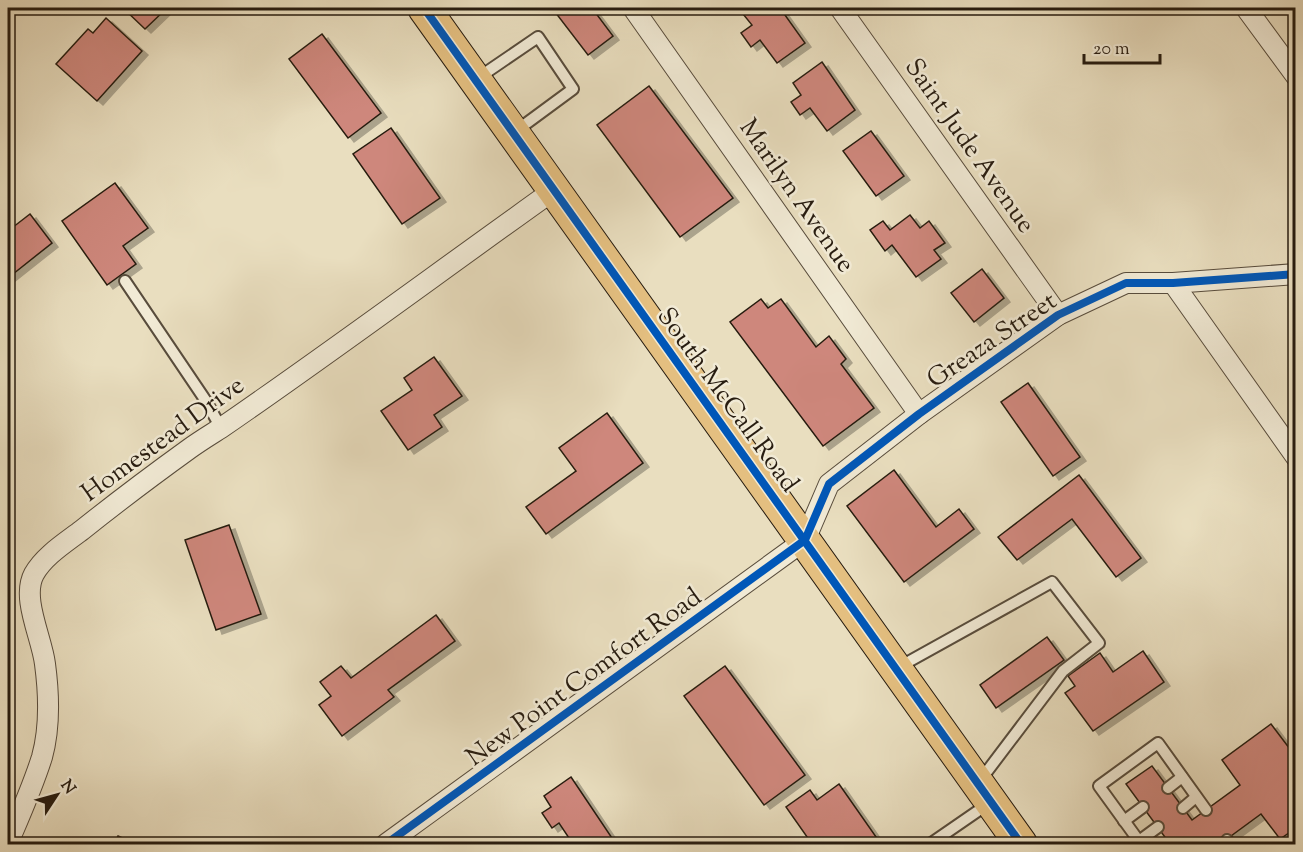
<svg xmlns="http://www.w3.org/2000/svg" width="1303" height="852" font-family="'Sorts Mill Goudy',serif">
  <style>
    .building { fill: #ce877c; stroke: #271c10; stroke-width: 1.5; filter: url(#shadow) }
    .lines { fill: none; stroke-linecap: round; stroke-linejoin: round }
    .lane-casing { stroke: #584c3c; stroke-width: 14 }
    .street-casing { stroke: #584c3c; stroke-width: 22 }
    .primary-casing { stroke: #271c10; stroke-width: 34 }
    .lane { stroke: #f1ead5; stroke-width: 10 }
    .street { stroke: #f1ead5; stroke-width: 20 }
    .primary { stroke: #e4bf80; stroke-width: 32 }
    .cycleway-casing { stroke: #f1ead5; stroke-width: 11 }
    .cycleway { stroke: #0057b8; stroke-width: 8 }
    .labels { text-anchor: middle; stroke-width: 5; stroke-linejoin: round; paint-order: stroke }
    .street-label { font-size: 26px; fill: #271c10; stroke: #f1ead5 }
  </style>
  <defs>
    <filter id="shadow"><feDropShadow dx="6" dy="4" stdDeviation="0" flood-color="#0004"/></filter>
  </defs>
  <rect width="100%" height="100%" fill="#e9debf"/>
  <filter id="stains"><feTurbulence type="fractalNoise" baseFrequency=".00333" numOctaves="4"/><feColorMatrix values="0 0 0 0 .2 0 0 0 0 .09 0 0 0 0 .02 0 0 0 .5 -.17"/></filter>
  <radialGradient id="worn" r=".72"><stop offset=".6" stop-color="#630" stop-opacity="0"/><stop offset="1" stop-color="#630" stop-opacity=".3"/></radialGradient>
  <g class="building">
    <path d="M 123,8 L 167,8 L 145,29 Z"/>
    <path d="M 552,8 L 592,8 L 613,36 L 588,55 Z"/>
    <path d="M 752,8 L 780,8 L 805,43 L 777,63 L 760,40 L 751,47 L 741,33 L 752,25 L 743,14 Z"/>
    <path d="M 106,18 L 142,51 L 97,101 L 56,64 L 88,29 L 93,33 Z"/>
    <path d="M 322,34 L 381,113 L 348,138 L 289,59 Z"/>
    <path d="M 822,62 L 855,110 L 827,131 L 810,108 L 800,115 L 791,102 L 801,95 L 793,83 Z"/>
    <path d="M 649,86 L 733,198 L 680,237 L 597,125 Z"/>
    <path d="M 391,128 L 440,198 L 402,224 L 353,154 Z"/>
    <path d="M 871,131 L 904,176 L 876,196 L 843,151 Z"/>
    <path d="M 115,183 L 148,228 L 123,246 L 136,264 L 107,285 L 62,221 Z"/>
    <path d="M 30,214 L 52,243 L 8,278 L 8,231 Z"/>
    <path d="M 910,215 L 920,228 L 929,221 L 945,243 L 934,250 L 941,259 L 916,277 L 892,245 L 885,251 L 870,230 L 883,221 L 890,230 Z"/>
    <path d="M 982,269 L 1004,298 L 974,322 L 951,293 Z"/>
    <path d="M 761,299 L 768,308 L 781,299 L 816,347 L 829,336 L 846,359 L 841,364 L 874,408 L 823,446 L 730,322 Z"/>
    <path d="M 434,357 L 462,396 L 434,415 L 442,427 L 408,450 L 381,411 L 412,390 L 404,378 Z"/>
    <path d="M 1028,383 L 1080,457 L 1053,476 L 1001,402 Z"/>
    <path d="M 607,413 L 643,463 L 546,534 L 526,507 L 576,471 L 559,448 Z"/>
    <path d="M 894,470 L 936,527 L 959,509 L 974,529 L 904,582 L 847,506 Z"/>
    <path d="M 1079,475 L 1141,558 L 1116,577 L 1072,519 L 1017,560 L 998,537 Z"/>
    <path d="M 229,525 L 261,614 L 216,630 L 185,540 Z"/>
    <path d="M 436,615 L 455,641 L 388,690 L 394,697 L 342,736 L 319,705 L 331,696 L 320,682 L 341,666 L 351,678 Z"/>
    <path d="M 1047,637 L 1064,660 L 996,708 L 980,685 Z"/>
    <path d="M 1143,651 L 1164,682 L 1093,731 L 1065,693 L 1075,686 L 1068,676 L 1100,653 L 1113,672 Z"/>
    <path d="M 725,666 L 805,775 L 764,805 L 684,696 Z"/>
    <path d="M 1271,724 L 1296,757 L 1296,828 L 1280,839 L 1261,814 L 1220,844 L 1170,844 L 1126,784 L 1152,766 L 1192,820 L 1240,785 L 1222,760 Z"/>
    <path d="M 571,777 L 616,844 L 573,844 L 559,823 L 552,828 L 542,813 L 551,807 L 544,796 Z"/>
    <path d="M 839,784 L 881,844 L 812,844 L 786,807 L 810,790 L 817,800 Z"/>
    <path d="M 118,836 L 136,844 L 114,844 Z"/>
  </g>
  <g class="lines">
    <g class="lane-casing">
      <g id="lane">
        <path d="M 478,78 L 538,37 L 573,89 L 516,131"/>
        <path d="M 125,281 L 206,401 L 221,428"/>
        <path d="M 899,667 L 1052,582 L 1099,643 L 1063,671 L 979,782"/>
        <path d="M 1168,788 L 1182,777"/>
        <path d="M 1183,808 L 1196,797"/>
        <path d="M 1124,821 L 1143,807"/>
        <path d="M 1227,840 L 1230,844"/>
        <path d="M 1139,841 L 1158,827"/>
        <path d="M 930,844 L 988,804"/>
        <path d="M 1141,844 L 1099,786 L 1158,743 L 1206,810"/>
      </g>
    </g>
    <g class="street-casing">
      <g id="street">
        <path d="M 633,8 L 919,414"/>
        <path d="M 840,8 L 1058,315"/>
        <path d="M 1246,8 L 1296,76"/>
        <path d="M 1173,283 L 1296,457"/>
        <path d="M 8,843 C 20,815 33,786 42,757 C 50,728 49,694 45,664 C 42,638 21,598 34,574 C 44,556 65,543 82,530 C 117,502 153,475 189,449 C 200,441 210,435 221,428 C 333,351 443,269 554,190"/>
        <path d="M 386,844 L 805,540 L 829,484 L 919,414 L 1058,315 L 1126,283 L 1173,283 L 1296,274"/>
      </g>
    </g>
    <g class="primary-casing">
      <path id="primary" d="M 424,8 L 1021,844"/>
    </g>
    <use href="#lane" class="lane"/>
    <use href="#street" class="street"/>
    <use href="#primary" class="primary"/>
    <g class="cycleway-casing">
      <g id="cycleway">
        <path d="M 424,8 L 1021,844"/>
        <path d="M 386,844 L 805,540 L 829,484 L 919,414 L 1058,315 L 1126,283 L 1173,283 L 1296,274"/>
      </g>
    </g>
    <use href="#cycleway" class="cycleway"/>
  </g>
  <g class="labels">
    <g class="street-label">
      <text transform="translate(971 145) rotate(55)" y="9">Saint Jude Avenue</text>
      <text transform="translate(798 195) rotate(55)" y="9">Marilyn Avenue</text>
      <text transform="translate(991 339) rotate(-34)" y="9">Greaza Street</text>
      <text transform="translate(729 399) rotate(54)" y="9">South McCall Road</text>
      <text transform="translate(162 438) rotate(-36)" y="9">Homestead Drive</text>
      <text transform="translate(583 676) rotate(-36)" y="9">New Point Comfort Road</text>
    </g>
  </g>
  <rect width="1303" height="852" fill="none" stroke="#e9debf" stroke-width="30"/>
  <rect x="9" y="9" width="1285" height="834" fill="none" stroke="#271c10" stroke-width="3"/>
  <rect x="15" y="15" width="1273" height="822" fill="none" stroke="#271c10" stroke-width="1.5"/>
  <g transform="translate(57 795) rotate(54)" stroke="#f1ead5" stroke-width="4.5" paint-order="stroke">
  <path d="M0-4.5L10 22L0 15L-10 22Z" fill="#271c10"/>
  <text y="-9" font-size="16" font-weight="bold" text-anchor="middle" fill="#271c10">N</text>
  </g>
  <path d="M1084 54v9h76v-9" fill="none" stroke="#271c10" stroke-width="3"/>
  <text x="1093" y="54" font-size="18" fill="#271c10" stroke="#f1ead5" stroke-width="4.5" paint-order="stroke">20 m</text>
  <rect width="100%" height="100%" filter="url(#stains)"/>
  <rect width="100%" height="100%" fill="url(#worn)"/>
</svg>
